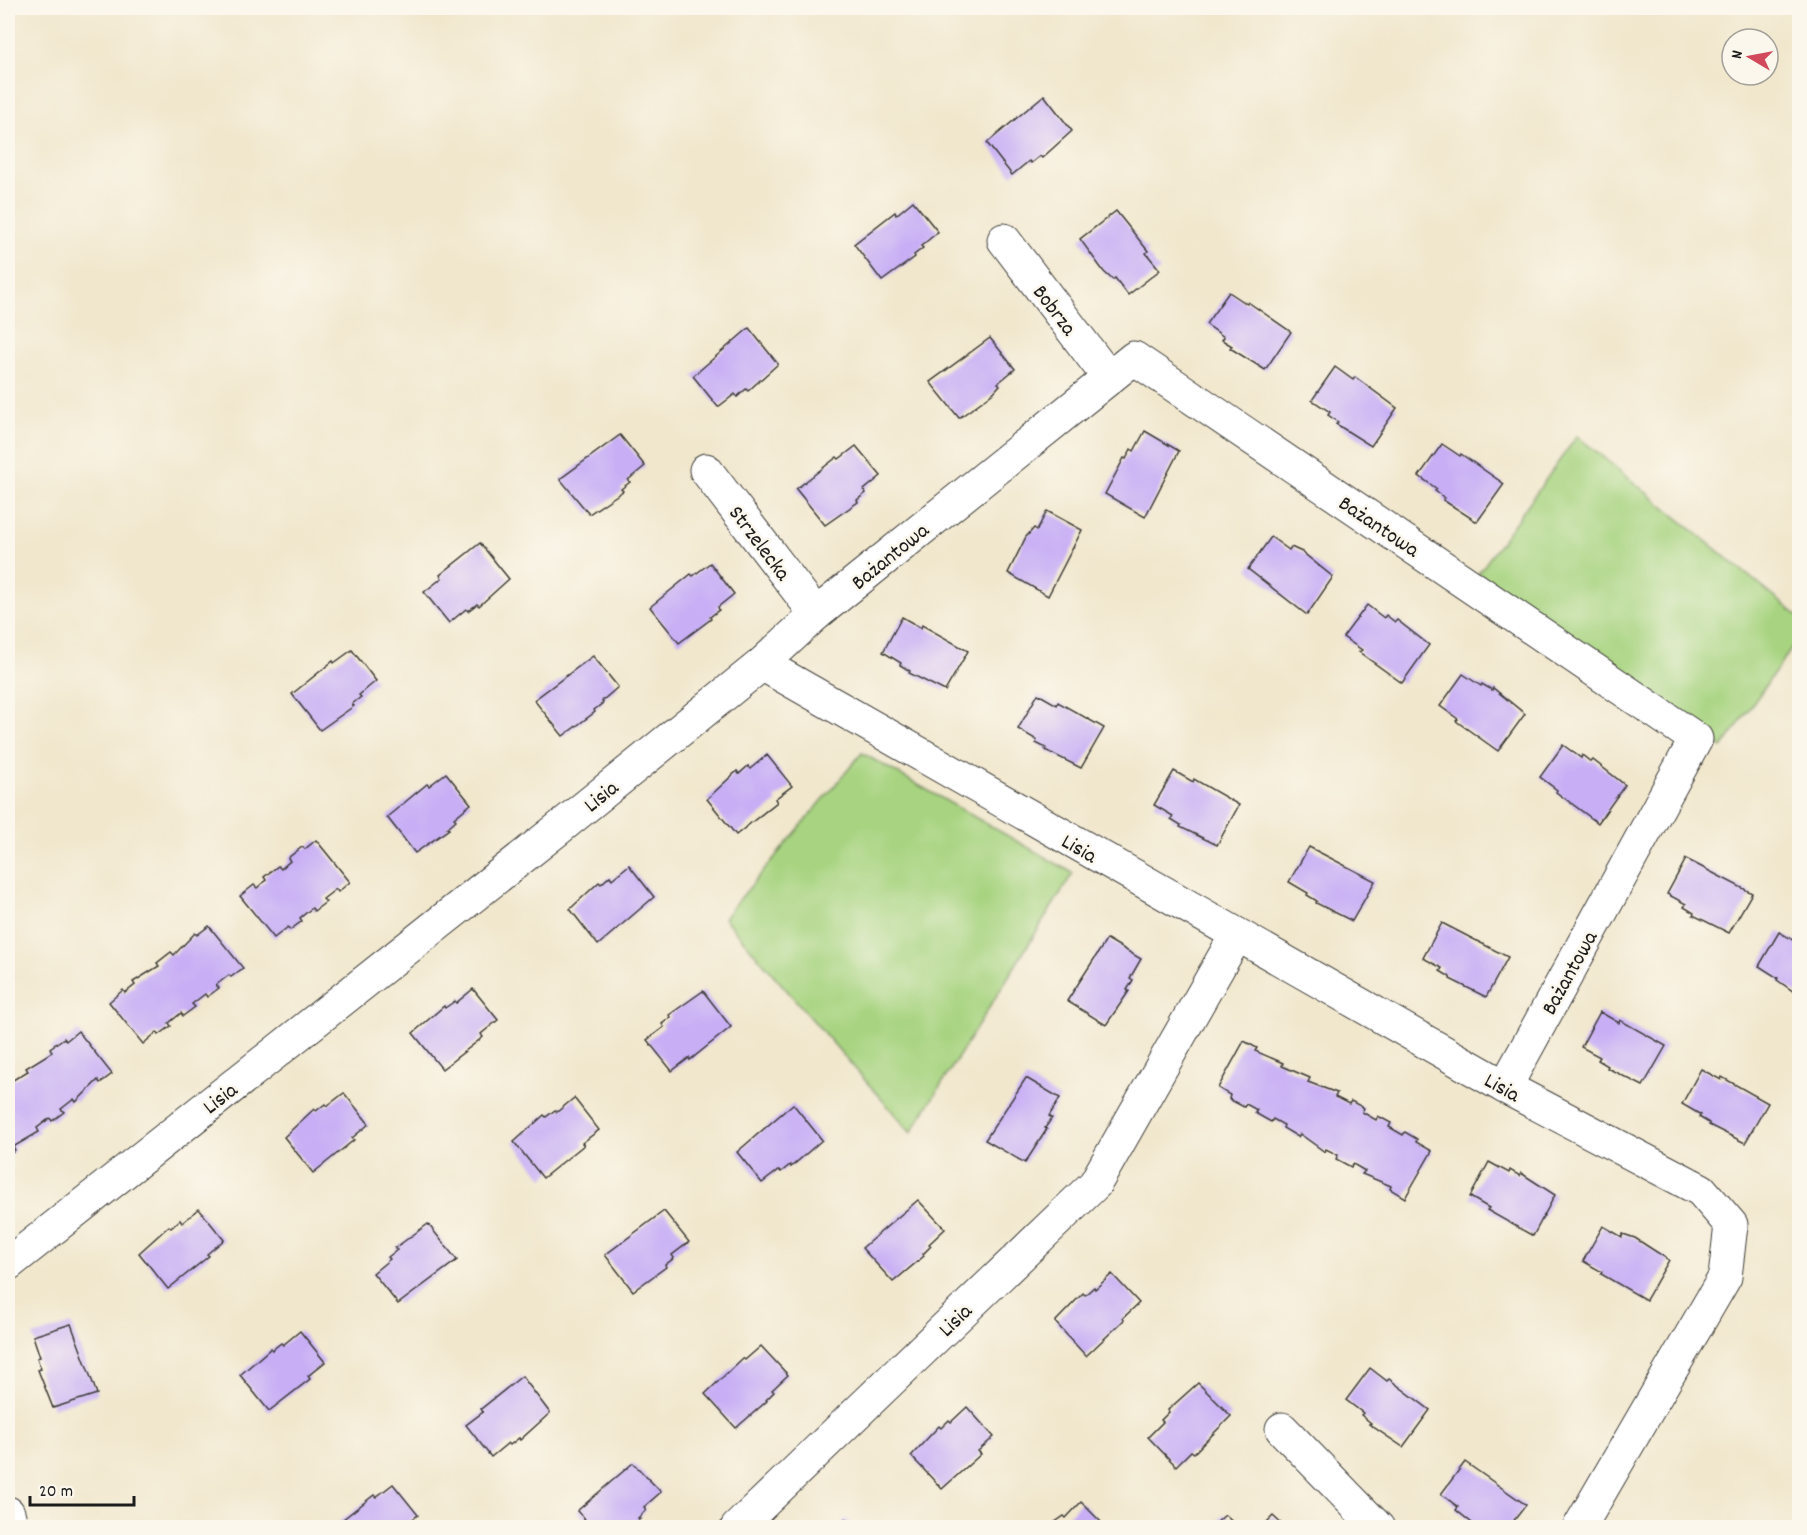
<svg xmlns="http://www.w3.org/2000/svg" width="1807" height="1535" font-family="Dekko,sans-serif">
  <style>
    .green { fill: #a8d481; stroke: #62784e; stroke-width: 1.5 }
    .building { fill: #c7aef5 }
    .lines { fill: none; stroke-linecap: round; stroke-linejoin: round }
    .minor-casing { stroke: #3c3a37; stroke-width: 35 }
    .minor { stroke: #fff; stroke-width: 33 }
    .labels { text-anchor: middle; stroke-width: 5; stroke-linejoin: round; paint-order: stroke }
    .street-label { font-size: 22px; fill: #1c1c1c; stroke: #fbf7ec }
  </style>
  <rect width="100%" height="100%" fill="#fbf7ec"/>
  <filter id="ink" filterUnits="userSpaceOnUse"><feTurbulence type="fractalNoise" baseFrequency=".0167" numOctaves="2"/><feDisplacementMap in="SourceGraphic" scale="12" xChannelSelector="R" yChannelSelector="G"/><feConvolveMatrix kernelMatrix="1 2 1 2 8 2 1 2 1" color-interpolation-filters="sRGB"/></filter>
  <filter id="wash" filterUnits="userSpaceOnUse"><feTurbulence type="fractalNoise" baseFrequency=".008" numOctaves="4" result="noise"/><feDisplacementMap in="SourceGraphic" scale="24" xChannelSelector="R" yChannelSelector="G"/><feGaussianBlur stdDeviation="1.35" result="paint"/><feColorMatrix in="noise" values="0 0 0 0 0 0 0 0 0 0 0 0 0 0 0 0 0 1.4 0 .05"/><feComposite in="paint" operator="in"/></filter>
  <g filter="url(#wash)">
    <rect width="100%" height="100%" fill="#f1e7cd"/>
    <g class="green">
      <path d="M 1577,436 L 1799,617 L 1799,638 L 1722,748 L 1478,574 Z"/>
      <path d="M 862,753 L 1073,873 L 911,1133 L 724,918 Z"/>
    </g>
    <g id="blocks">
      <g class="building">
        <path d="M 1044,95 L 1072,131 L 1042,158 L 1040,156 L 1031,163 L 1029,161 L 1012,175 L 987,143 Z"/>
        <path d="M 913,201 L 938,232 L 921,246 L 923,248 L 914,255 L 915,257 L 882,281 L 854,244 L 895,212 L 896,215 Z"/>
        <path d="M 1116,211 L 1148,251 L 1146,253 L 1160,270 L 1128,295 L 1115,278 L 1113,280 L 1104,272 L 1080,239 Z"/>
        <path d="M 1229,292 L 1247,304 L 1248,302 L 1291,332 L 1265,370 L 1230,348 L 1232,346 L 1222,340 L 1224,337 L 1206,324 Z"/>
        <path d="M 749,328 L 778,364 L 748,391 L 746,389 L 737,397 L 735,394 L 718,407 L 693,376 Z"/>
        <path d="M 990,338 L 1015,369 L 998,383 L 1000,385 L 992,394 L 959,418 L 930,382 Z"/>
        <path d="M 1335,367 L 1353,380 L 1355,377 L 1397,408 L 1371,446 L 1336,424 L 1338,422 L 1328,415 L 1330,412 L 1312,400 Z"/>
        <path d="M 1145,431 L 1179,451 L 1145,517 L 1105,494 L 1124,458 L 1126,459 L 1131,449 L 1134,451 Z"/>
        <path d="M 620,435 L 645,466 L 628,480 L 630,482 L 621,489 L 623,491 L 589,514 L 560,479 Z"/>
        <path d="M 1442,444 L 1460,456 L 1461,454 L 1504,484 L 1477,522 L 1443,500 L 1445,498 L 1435,491 L 1437,489 L 1419,476 Z"/>
        <path d="M 856,446 L 881,476 L 864,490 L 866,493 L 857,500 L 858,502 L 825,525 L 796,489 L 837,457 L 839,459 Z"/>
        <path d="M 1047,511 L 1082,530 L 1048,596 L 1008,573 L 1026,537 L 1034,528 L 1037,530 Z"/>
        <path d="M 1271,537 L 1289,550 L 1291,547 L 1302,552 L 1333,577 L 1307,615 L 1248,569 Z"/>
        <path d="M 480,543 L 509,579 L 479,606 L 477,604 L 468,611 L 466,609 L 449,623 L 424,592 L 442,578 L 440,575 Z"/>
        <path d="M 710,563 L 734,594 L 718,607 L 719,610 L 710,617 L 711,619 L 679,643 L 650,607 L 691,574 L 693,576 Z"/>
        <path d="M 1367,605 L 1384,618 L 1386,615 L 1395,622 L 1397,620 L 1429,645 L 1402,683 L 1359,652 L 1362,650 L 1343,637 Z"/>
        <path d="M 902,617 L 921,628 L 922,625 L 968,651 L 945,691 L 909,673 L 910,671 L 900,665 L 901,663 L 883,652 Z"/>
        <path d="M 352,650 L 376,681 L 359,695 L 361,697 L 352,704 L 354,706 L 320,730 L 292,694 L 333,661 L 334,663 Z"/>
        <path d="M 593,656 L 618,687 L 602,701 L 603,703 L 594,710 L 595,712 L 563,736 L 534,700 Z"/>
        <path d="M 1463,674 L 1481,686 L 1482,684 L 1492,690 L 1493,688 L 1525,714 L 1498,751 L 1456,721 L 1458,719 L 1440,706 Z"/>
        <path d="M 1038,694 L 1057,705 L 1058,702 L 1104,728 L 1081,768 L 1045,750 L 1046,748 L 1036,743 L 1037,740 L 1018,729 Z"/>
        <path d="M 1563,745 L 1581,758 L 1582,755 L 1591,762 L 1593,760 L 1625,785 L 1598,823 L 1556,792 L 1557,790 L 1540,777 Z"/>
        <path d="M 767,755 L 792,786 L 775,799 L 777,802 L 736,835 L 707,799 L 737,771 L 739,774 L 748,766 L 750,769 Z"/>
        <path d="M 1174,771 L 1193,782 L 1194,779 L 1239,805 L 1217,845 L 1180,827 L 1181,825 L 1171,819 L 1173,816 L 1154,805 Z"/>
        <path d="M 446,773 L 471,804 L 454,818 L 456,820 L 447,828 L 449,829 L 415,853 L 387,817 L 427,784 L 429,786 Z"/>
        <path d="M 316,840 L 350,882 L 338,892 L 336,889 L 323,899 L 326,902 L 314,911 L 312,908 L 300,918 L 302,921 L 290,930 L 288,927 L 274,938 L 240,896 L 254,885 L 257,888 L 266,880 L 264,877 L 278,866 L 281,869 L 290,861 L 288,858 L 302,847 L 305,849 Z"/>
        <path d="M 1309,847 L 1375,881 L 1352,921 L 1316,903 L 1317,901 L 1307,895 L 1308,893 L 1289,882 Z"/>
        <path d="M 1686,859 L 1752,893 L 1729,933 L 1693,915 L 1694,913 L 1684,907 L 1686,904 L 1667,894 Z"/>
        <path d="M 629,865 L 654,897 L 598,945 L 570,909 L 599,882 L 601,884 L 610,876 L 612,879 Z"/>
        <path d="M 1442,923 L 1508,957 L 1486,997 L 1450,979 L 1450,977 L 1440,971 L 1442,968 L 1423,958 Z"/>
        <path d="M 209,926 L 243,968 L 231,977 L 229,975 L 216,985 L 219,988 L 207,997 L 205,994 L 192,1004 L 195,1007 L 183,1016 L 181,1013 L 169,1023 L 171,1026 L 159,1035 L 157,1032 L 143,1044 L 109,1002 L 123,990 L 125,993 L 135,985 L 133,982 L 159,966 L 157,963 L 171,952 L 174,955 L 195,933 L 197,935 Z"/>
        <path d="M 1779,932 L 1798,943 L 1800,941 L 1800,996 L 1777,980 L 1778,978 L 1759,966 Z"/>
        <path d="M 1107,939 L 1141,959 L 1130,978 L 1133,980 L 1127,990 L 1129,991 L 1106,1025 L 1067,1001 Z"/>
        <path d="M 8,968 L 14,976 L 8,981 Z"/>
        <path d="M 473,989 L 498,1020 L 481,1034 L 483,1037 L 442,1069 L 413,1033 L 444,1006 L 445,1008 L 455,1001 L 456,1003 Z"/>
        <path d="M 703,991 L 731,1027 L 690,1060 L 689,1058 L 672,1071 L 647,1040 L 664,1027 L 662,1024 L 671,1017 L 669,1015 Z"/>
        <path d="M 1600,1012 L 1619,1023 L 1620,1020 L 1666,1046 L 1643,1086 L 1607,1068 L 1608,1066 L 1598,1060 L 1600,1057 L 1581,1047 Z"/>
        <path d="M 78,1031 L 112,1074 L 100,1083 L 98,1080 L 76,1102 L 74,1099 L 61,1109 L 64,1112 L 52,1121 L 50,1118 L 37,1128 L 39,1132 L 13,1147 L 15,1150 L 8,1157 L 8,1083 L 28,1071 L 26,1068 L 52,1052 L 50,1048 L 64,1038 L 66,1041 Z"/>
        <path d="M 1244,1041 L 1257,1048 L 1255,1051 L 1283,1063 L 1282,1066 L 1310,1078 L 1308,1082 L 1337,1093 L 1335,1097 L 1349,1104 L 1351,1101 L 1364,1108 L 1362,1112 L 1376,1120 L 1378,1116 L 1391,1123 L 1389,1127 L 1403,1135 L 1405,1132 L 1417,1139 L 1416,1142 L 1432,1151 L 1405,1198 L 1390,1189 L 1391,1186 L 1362,1174 L 1365,1171 L 1353,1164 L 1351,1167 L 1336,1159 L 1338,1155 L 1326,1149 L 1325,1152 L 1300,1134 L 1298,1137 L 1283,1128 L 1284,1125 L 1273,1119 L 1271,1122 L 1255,1113 L 1257,1110 L 1246,1104 L 1244,1107 L 1229,1099 L 1230,1095 L 1218,1088 Z"/>
        <path d="M 1701,1069 L 1721,1080 L 1722,1077 L 1768,1103 L 1745,1143 L 1709,1125 L 1709,1123 L 1699,1117 L 1701,1115 L 1682,1104 Z"/>
        <path d="M 1026,1078 L 1060,1098 L 1049,1116 L 1052,1118 L 1045,1128 L 1047,1129 L 1025,1163 L 985,1140 Z"/>
        <path d="M 344,1093 L 369,1124 L 352,1138 L 354,1140 L 313,1173 L 284,1137 L 314,1109 L 316,1111 L 325,1104 L 327,1106 Z"/>
        <path d="M 574,1098 L 599,1130 L 582,1143 L 584,1145 L 543,1178 L 514,1142 L 544,1115 L 546,1117 L 555,1110 L 557,1112 Z"/>
        <path d="M 793,1104 L 822,1140 L 791,1167 L 790,1165 L 781,1172 L 779,1170 L 762,1183 L 737,1152 Z"/>
        <path d="M 1489,1162 L 1509,1173 L 1510,1170 L 1520,1176 L 1521,1173 L 1555,1195 L 1533,1236 L 1487,1210 L 1489,1208 L 1470,1197 Z"/>
        <path d="M 918,1200 L 945,1229 L 929,1244 L 931,1246 L 923,1254 L 924,1256 L 893,1282 L 862,1248 Z"/>
        <path d="M 199,1209 L 224,1240 L 207,1254 L 209,1256 L 168,1289 L 139,1253 L 169,1226 L 171,1228 L 180,1220 L 182,1223 Z"/>
        <path d="M 664,1211 L 689,1242 L 672,1255 L 674,1258 L 665,1265 L 666,1267 L 633,1291 L 605,1255 Z"/>
        <path d="M 428,1224 L 457,1260 L 398,1304 L 373,1273 L 390,1259 L 388,1257 L 397,1250 L 395,1248 Z"/>
        <path d="M 1603,1226 L 1622,1237 L 1623,1234 L 1635,1238 L 1669,1260 L 1646,1300 L 1601,1274 L 1602,1272 L 1583,1261 Z"/>
        <path d="M 1112,1274 L 1139,1303 L 1123,1318 L 1124,1320 L 1086,1356 L 1055,1322 L 1083,1293 L 1085,1295 L 1094,1287 L 1095,1289 Z"/>
        <path d="M 71,1324 L 97,1394 L 53,1408 L 38,1370 L 41,1369 L 37,1358 L 40,1357 L 33,1336 Z"/>
        <path d="M 300,1331 L 325,1362 L 308,1376 L 310,1379 L 269,1411 L 240,1375 L 271,1348 L 272,1350 L 281,1343 L 283,1345 Z"/>
        <path d="M 761,1346 L 788,1375 L 772,1390 L 774,1392 L 766,1400 L 767,1401 L 736,1428 L 705,1394 L 743,1358 L 745,1360 Z"/>
        <path d="M 1370,1368 L 1387,1381 L 1389,1379 L 1430,1410 L 1403,1447 L 1369,1424 L 1371,1423 L 1361,1415 L 1363,1413 L 1346,1400 Z"/>
        <path d="M 522,1376 L 550,1413 L 520,1440 L 519,1438 L 510,1445 L 508,1443 L 491,1457 L 466,1425 L 483,1412 L 481,1409 Z"/>
        <path d="M 1198,1383 L 1231,1416 L 1194,1453 L 1191,1451 L 1176,1466 L 1148,1437 L 1163,1422 L 1161,1420 L 1169,1412 L 1168,1410 Z"/>
        <path d="M 967,1407 L 994,1437 L 978,1451 L 981,1454 L 942,1489 L 911,1456 L 939,1426 L 941,1428 L 949,1420 L 951,1422 Z"/>
        <path d="M 1465,1462 L 1526,1505 L 1509,1527 L 1477,1527 L 1456,1510 L 1458,1507 L 1441,1494 Z"/>
        <path d="M 633,1463 L 661,1492 L 644,1507 L 646,1510 L 638,1518 L 640,1519 L 631,1527 L 592,1527 L 577,1511 Z"/>
        <path d="M 393,1484 L 418,1515 L 402,1527 L 333,1527 L 374,1495 L 376,1497 Z"/>
        <path d="M 1081,1502 L 1106,1527 L 1048,1527 L 1064,1516 L 1066,1518 Z"/>
        <path d="M 1225,1515 L 1238,1527 L 1212,1527 Z"/>
        <path d="M 1273,1516 L 1285,1527 L 1262,1527 Z"/>
        <path d="M 846,1519 L 854,1527 L 837,1527 Z"/>
      </g>
    </g>
  </g>
  <g filter="url(#ink)">
    <use href="#blocks" fill-opacity="0" stroke="#3c3a37" stroke-width="1.5"/>
    <g class="lines">
      <g class="minor-casing">
        <g id="minor">
          <path d="M 1004,240 L 1109,378"/>
          <path d="M 706,470 L 816,614"/>
          <path d="M 762,664 L 816,614 L 1134,358 L 1696,739 L 1505,1087"/>
          <path d="M 8,1264 L 558,829 L 762,664 L 1505,1087 L 1701,1190 L 1731,1225 L 1725,1277 L 1579,1528"/>
          <path d="M 1282,1429 L 1378,1528"/>
          <path d="M 8,1513 L 12,1528"/>
          <path d="M 737,1528 L 1095,1184 L 1236,936"/>
        </g>
      </g>
      <use href="#minor" class="minor"/>
    </g>
  </g>
  <g class="labels">
    <g class="street-label">
      <text transform="translate(1056 309) rotate(53)" y="8">Bobrza</text>
      <text transform="translate(1380 525) rotate(34)" y="8">Bażantowa</text>
      <text transform="translate(761 542) rotate(53)" y="8">Strzelecka</text>
      <text transform="translate(889 555) rotate(-39)" y="8">Bażantowa</text>
      <text transform="translate(600 795) rotate(-39)" y="8">Lisia</text>
      <text transform="translate(1080 847) rotate(30)" y="8">Lisia</text>
      <text transform="translate(1568 972) rotate(-61)" y="8">Bażantowa</text>
      <text transform="translate(1503 1086) rotate(29)" y="8">Lisia</text>
      <text transform="translate(219 1097) rotate(-38)" y="8">Lisia</text>
      <text transform="translate(954 1319) rotate(-44)" y="8">Lisia</text>
    </g>
  </g>
  <rect width="1807" height="1535" fill="none" stroke="#fbf7ec" stroke-width="30"/>
  <g transform="translate(1750 57) rotate(280)"><circle r="28" fill="#fbf7ec" stroke="#a29f99" stroke-width="1.5"/>
  <path d="M0-4.5L10 22L0 15L-10 22Z" fill="#d1495b"/>
  <text y="-9" font-size="16" font-weight="bold" text-anchor="middle" fill="#1c1c1c">N</text>
  </g>
  <path d="M30 1496v9h104v-9" fill="none" stroke="#1c1c1c" stroke-width="3"/>
  <text x="39" y="1496" font-size="18" fill="#1c1c1c" stroke="#fbf7ec" stroke-width="4.5" paint-order="stroke">20 m</text>
</svg>
